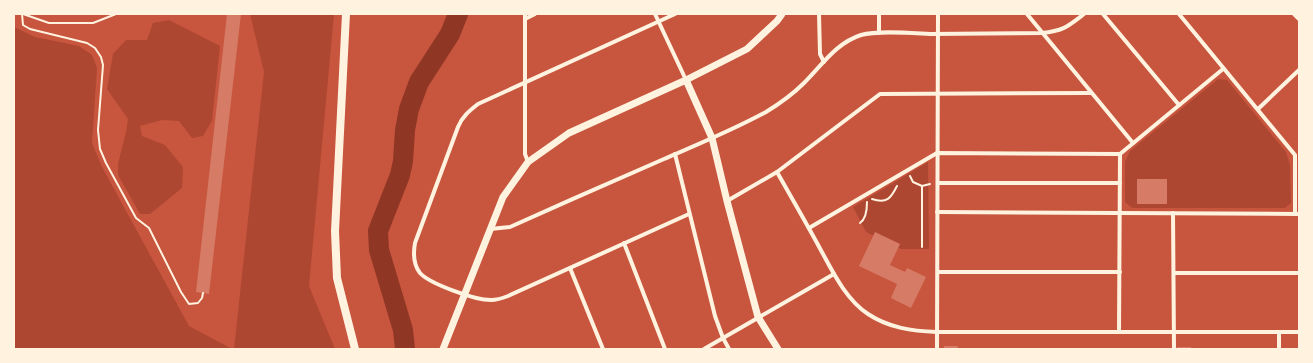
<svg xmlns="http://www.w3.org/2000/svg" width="1313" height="363" font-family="'Sofia Sans Condensed',sans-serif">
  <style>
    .green { fill: #ae4732 }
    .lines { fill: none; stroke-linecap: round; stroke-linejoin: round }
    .river { stroke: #8f3625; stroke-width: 20 }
    .building { fill: #d67c66 }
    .path { stroke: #fff3e0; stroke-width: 2 }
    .minor { stroke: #fff3e0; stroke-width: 4 }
    .tertiary { stroke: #fff3e0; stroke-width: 7 }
    .secondary { stroke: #fff3e0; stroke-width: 8 }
  </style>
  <rect width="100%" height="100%" fill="#c8553d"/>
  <g class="green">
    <path d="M 250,14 L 334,14 L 309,286 L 335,349 L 234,349 L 264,72 Z"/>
    <path d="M 169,20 L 220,46 L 212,121 L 203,136 L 192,138 L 179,121 L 162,120 L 140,126 L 142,136 L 165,145 L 183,167 L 182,188 L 150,214 L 140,214 L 118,175 L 118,164 L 126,132 L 128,119 L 107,89 L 113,54 L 126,40 L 147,40 L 153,23 Z"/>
    <path d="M 14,27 L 35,37 L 79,46 L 92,55 L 97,68 L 92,143 L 102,167 L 189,326 L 232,349 L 14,349 Z"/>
    <path d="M 1218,79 L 1227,80 L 1286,152 L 1290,165 L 1291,203 L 1285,208 L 1132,208 L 1125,202 L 1125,162 L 1130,151 Z"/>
    <path d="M 928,162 L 929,249 L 901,249 L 866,232 L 853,207 Z"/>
  </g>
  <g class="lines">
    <path class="river" d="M 405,349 L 403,330 L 379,250 L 378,231 L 400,175 L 403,161 L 405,130 L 409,109 L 419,82 L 450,34 L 458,14"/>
  </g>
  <g class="building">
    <path d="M 227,14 L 241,14 L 209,294 L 196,292 Z"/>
    <rect x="1137" y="179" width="30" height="25"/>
    <path d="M 875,232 L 900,244 L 890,265 L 905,272 L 907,268 L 926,277 L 911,308 L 891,298 L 897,284 L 859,266 Z"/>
    <path d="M 944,346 L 958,346 L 957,349 L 944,349 Z"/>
    <rect x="1177" y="347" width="14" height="2"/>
  </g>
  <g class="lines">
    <g class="path">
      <path d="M 22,14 L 23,25 L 30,29 L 87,43 L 95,48 L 101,57 L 103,65 L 98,130 L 100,149 L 106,163 L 136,218 L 149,228 L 181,292 L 189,304 L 198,303 L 202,298 L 203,293"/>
      <path d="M 23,14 L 49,23 L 93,23 L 116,14"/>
      <path d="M 910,176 L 913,182 L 922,186"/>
      <path d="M 872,199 C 887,204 891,198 897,186"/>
      <path d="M 860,223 C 866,219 867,209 867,202"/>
      <path d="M 922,247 L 922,186 L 930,184"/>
    </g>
    <g class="minor">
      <path d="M 525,14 L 525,154 L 528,162"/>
      <path d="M 655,14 L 686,80"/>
      <path d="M 675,14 L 478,104 C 469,111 462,117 458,127 L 415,243 C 413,254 413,264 420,273 C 430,284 475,300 491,300 C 497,300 503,298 508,296 L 689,214"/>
      <path d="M 819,14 L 820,54 L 824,62"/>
      <path d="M 1027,14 L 1133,143"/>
      <path d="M 1103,14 L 1179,105"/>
      <path d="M 1179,14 L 1295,155 L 1295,214"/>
      <path d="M 1294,14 L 1299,19"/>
      <path d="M 525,19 L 535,14"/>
      <path d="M 879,33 L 879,14"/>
      <path d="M 1258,109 L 1299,70"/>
      <path d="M 675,154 L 715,316 L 723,338 L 729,349"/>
      <path d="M 777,172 C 790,195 804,219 817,243 C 831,268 844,298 868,314 C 889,328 912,331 937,332 L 1299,332"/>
      <path d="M 938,183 L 1120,183"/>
      <path d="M 727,201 L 777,172 L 880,94 L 1091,93"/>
      <path d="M 937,212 L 1299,214"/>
      <path d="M 1173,213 L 1174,349"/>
      <path d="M 809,228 L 937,153 L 1120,154"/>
      <path d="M 490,229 L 510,227 C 561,204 613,181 664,159 C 699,144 733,130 766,112 C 779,104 793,94 804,83 C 822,65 836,43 861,35 C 878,30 911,33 930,34 C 967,34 1005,33 1042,33 C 1063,31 1067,27 1084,14"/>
      <path d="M 624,243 L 665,349"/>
      <path d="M 570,268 L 603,349"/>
      <path d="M 938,272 L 1120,272"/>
      <path d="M 1174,273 L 1299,273"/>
      <path d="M 1119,332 L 1120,154 L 1223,69"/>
      <path d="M 1279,332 L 1279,349"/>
      <path d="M 704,349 L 834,274"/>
      <path d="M 937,349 L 938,14"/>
    </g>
    <g class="tertiary">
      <path d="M 686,80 L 712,138 L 727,201 L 758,317 L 778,349"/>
      <path d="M 443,349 L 503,197 L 528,162 L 569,133 L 686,80 L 747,49 L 777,21 L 782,14"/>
    </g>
    <path class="secondary" d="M 346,14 L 335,231 L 337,278 L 355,349"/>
  </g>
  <rect width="1313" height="363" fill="none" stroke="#fff3e0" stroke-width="30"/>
</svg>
